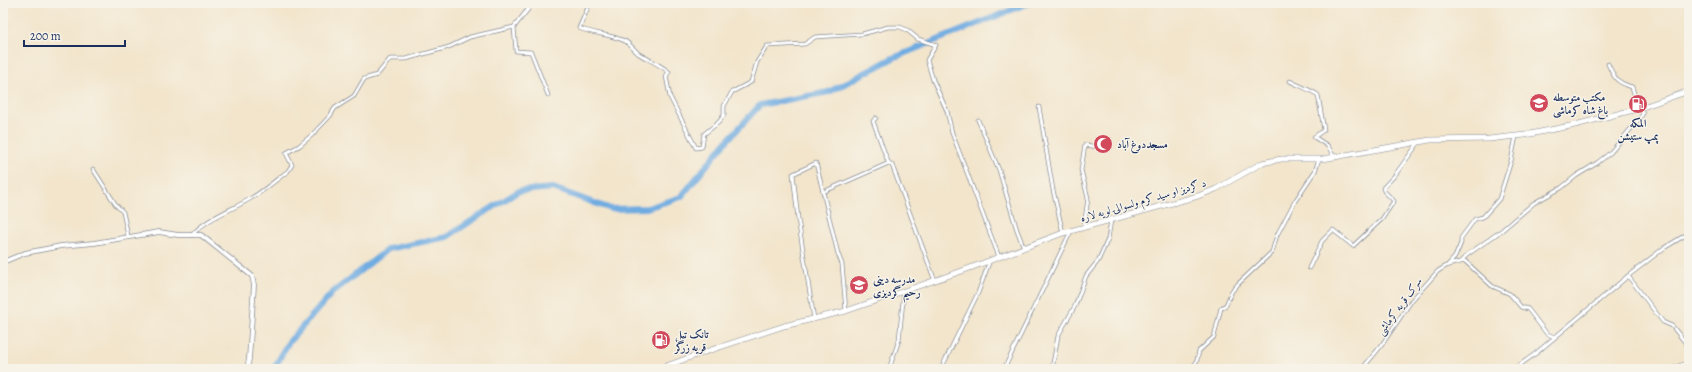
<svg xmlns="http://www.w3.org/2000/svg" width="1692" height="372" font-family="Alegreya,Amiri,serif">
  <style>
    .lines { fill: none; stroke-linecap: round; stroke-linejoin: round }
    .river { stroke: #6face1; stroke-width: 6 }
    .street-casing { stroke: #868a95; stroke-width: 4.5 }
    .secondary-casing { stroke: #868a95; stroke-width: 5.5 }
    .highway-casing { stroke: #868a95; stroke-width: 6 }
    .street { stroke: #fff; stroke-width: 3 }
    .secondary { stroke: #fff; stroke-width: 4 }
    .highway { stroke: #fff; stroke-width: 5 }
    .labels { text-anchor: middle; stroke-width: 3; stroke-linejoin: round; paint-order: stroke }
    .poi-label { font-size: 11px; font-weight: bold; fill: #1b2f5e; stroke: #f7f3e8; text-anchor: start }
    .street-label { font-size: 11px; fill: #1b2f5e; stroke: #f7f3e8 }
  </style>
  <rect width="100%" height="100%" fill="#f7f3e8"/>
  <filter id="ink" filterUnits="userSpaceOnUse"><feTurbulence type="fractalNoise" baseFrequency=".025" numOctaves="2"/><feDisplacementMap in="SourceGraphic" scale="8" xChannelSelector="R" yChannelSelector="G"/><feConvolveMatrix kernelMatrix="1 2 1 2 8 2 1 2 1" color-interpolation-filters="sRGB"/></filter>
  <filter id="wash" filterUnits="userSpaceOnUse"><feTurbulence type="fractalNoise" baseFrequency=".012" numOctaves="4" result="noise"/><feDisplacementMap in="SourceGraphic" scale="16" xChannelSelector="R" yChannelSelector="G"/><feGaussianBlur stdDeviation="0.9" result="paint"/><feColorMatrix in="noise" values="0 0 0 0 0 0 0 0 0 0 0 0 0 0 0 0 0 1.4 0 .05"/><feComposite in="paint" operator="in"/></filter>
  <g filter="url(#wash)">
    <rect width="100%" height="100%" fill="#f2e5cc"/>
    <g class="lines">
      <path class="river" d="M 274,369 L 288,343 L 332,293 L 388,249 L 447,237 L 482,214 L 519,191 L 553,188 L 611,209 L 647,208 L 681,197 L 725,143 L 760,105 L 829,92 L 893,58 L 1029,3"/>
    </g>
  </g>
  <g filter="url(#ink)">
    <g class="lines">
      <g class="street-casing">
        <g id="street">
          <path d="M 590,3 L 579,28 C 593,34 610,34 625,41 C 630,44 634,50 639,54 C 649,60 659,64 669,72 L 666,76 L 670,97 L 696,148 L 702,147 L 704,134 L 719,122 L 724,115 L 724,106 L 732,92 L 751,82 L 757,62 L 767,46 L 805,44 L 815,37 L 862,34 L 888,27 L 900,27 L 907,30 L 918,39 L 936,45 L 927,60 L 933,80 L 947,111 L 952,133 L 999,257"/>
          <path d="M 514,27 L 516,51 L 531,52 L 548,95"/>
          <path d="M 1290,81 C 1299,86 1309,89 1318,95 L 1324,130 L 1314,137 L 1328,146 L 1334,157"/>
          <path d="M 1039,107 L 1053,190 L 1063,233"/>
          <path d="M 876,118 L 873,121 L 888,162 L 892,165 L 935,281"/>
          <path d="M 978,120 L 999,170 L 1017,230 L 1024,248"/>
          <path d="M 93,169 L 116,205 L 123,212 L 128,236"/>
          <path d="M 823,192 L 889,163"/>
          <path d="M 1084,227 L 1088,198 L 1081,170 L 1085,145 L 1105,148"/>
          <path d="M 192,235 C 206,218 235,209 253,197 C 265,190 276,180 288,171 L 292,165 L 286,153 L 299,146 L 312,135 L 330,116 L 335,108 L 354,96 L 364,79 L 377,75 L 390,59 L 406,59 L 449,47 L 470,37 L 514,27 L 533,3"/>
          <path d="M 1461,262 L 1465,261 L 1492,286 L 1510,294 L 1521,307 L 1528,309 L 1547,334 L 1555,337"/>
          <path d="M 1448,265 L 1460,262 L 1467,255 L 1501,231 L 1534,203 L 1561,188 L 1576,176 L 1597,163 L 1610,153 L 1641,117 L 1643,113 L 1636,100 L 1632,87 C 1616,82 1615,79 1608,64"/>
          <path d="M 1309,268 L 1322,241 L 1333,230 L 1353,246 L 1382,219 L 1394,201 L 1384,191 L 1383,188 L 1395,175 L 1419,142"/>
          <path d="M 1628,276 L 1663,322 L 1672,326 L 1689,347"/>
          <path d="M 814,319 L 798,219 L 793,174 L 816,163 L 838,254 L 842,264 L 846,311"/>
          <path d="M 889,369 L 899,340 L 904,291"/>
          <path d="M 941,369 L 978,293 L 990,260"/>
          <path d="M 1004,369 L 1071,231"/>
          <path d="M 1052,369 L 1058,336 L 1075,306 L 1086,276 L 1098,261 L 1108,239 L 1111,220"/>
          <path d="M 1193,369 L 1197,360 L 1199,351 L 1214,337 L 1221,308 L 1226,305 L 1232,291 L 1238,284 L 1272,252 L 1277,235 L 1295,201 L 1315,171 L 1319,159"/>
          <path d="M 1362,369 L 1381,346 L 1412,300 L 1438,271 L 1448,265 L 1455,257 L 1461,243 L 1461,238 L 1475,219 L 1483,217 L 1499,199 L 1511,161 L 1516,136"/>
          <path d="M 1514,369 L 1535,354 L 1628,276 L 1664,248 L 1689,233"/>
          <path d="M 1671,369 L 1689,362"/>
        </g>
      </g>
      <g class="secondary-casing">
        <path id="secondary" d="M 3,262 L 25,253 L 61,246 L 94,243 L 159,232 L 178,235 L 201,235 L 252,276 L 254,285 L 249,359 L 247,369"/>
      </g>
      <g class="highway-casing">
        <path id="highway" d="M 658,369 L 702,353 L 784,326 L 846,311 L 962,271 L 1063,233 L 1198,196 L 1216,189 L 1262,163 L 1281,159 L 1323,159 L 1430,140 L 1489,139 L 1525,135 L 1575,125 L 1637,109 L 1689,91"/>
      </g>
      <use href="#street" class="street"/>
      <use href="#secondary" class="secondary"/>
      <use href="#highway" class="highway"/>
    </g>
  </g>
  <defs>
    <g id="school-disc" transform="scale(1)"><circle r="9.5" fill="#d1495b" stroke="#f7f3e8"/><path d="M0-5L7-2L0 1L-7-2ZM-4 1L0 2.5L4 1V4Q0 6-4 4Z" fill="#fff"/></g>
    <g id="fuel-disc" transform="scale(1)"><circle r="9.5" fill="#d1495b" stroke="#f7f3e8"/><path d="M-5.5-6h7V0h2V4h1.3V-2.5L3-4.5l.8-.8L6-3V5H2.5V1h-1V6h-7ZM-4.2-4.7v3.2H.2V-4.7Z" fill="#fff"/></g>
    <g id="mosque-disc" transform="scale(1)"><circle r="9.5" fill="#d1495b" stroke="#f7f3e8"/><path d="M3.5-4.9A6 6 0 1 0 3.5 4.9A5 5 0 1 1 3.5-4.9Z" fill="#fff"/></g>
  </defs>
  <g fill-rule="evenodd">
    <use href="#school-disc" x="1539" y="103"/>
    <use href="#fuel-disc" x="1638" y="104"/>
    <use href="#mosque-disc" x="1103" y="144"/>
    <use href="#school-disc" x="859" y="285"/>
    <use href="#fuel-disc" x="661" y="340"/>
  </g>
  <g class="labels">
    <g class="poi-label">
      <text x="1553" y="101">مکتب متوسطه<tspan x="1553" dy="13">باغ شاه کرماشی</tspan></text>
      <text x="1638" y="127" text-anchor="middle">المکه<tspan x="1638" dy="13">پمپ ستیشن</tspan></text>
      <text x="1117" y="148">مسجددوغ آباد</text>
      <text x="873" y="283">مدرسه دینی<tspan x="873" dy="13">رحیم گردیزی</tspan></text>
      <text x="675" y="338">تانک تیل<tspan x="675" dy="13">قریه زرگر</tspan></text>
    </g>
    <g class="street-label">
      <text transform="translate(1143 200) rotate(-16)" y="4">د ګردیز او سید کرم ولسوالۍ لویه لاره</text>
      <text transform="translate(1399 306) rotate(-54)" y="4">سرک قریه کرماشی</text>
    </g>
  </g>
  <rect width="1692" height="372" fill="none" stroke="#f7f3e8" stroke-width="16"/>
  <path d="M24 40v6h101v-6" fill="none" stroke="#1b2f5e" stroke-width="2"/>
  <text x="30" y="40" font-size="12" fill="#1b2f5e" stroke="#f7f3e8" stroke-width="3" paint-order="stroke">200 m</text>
</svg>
